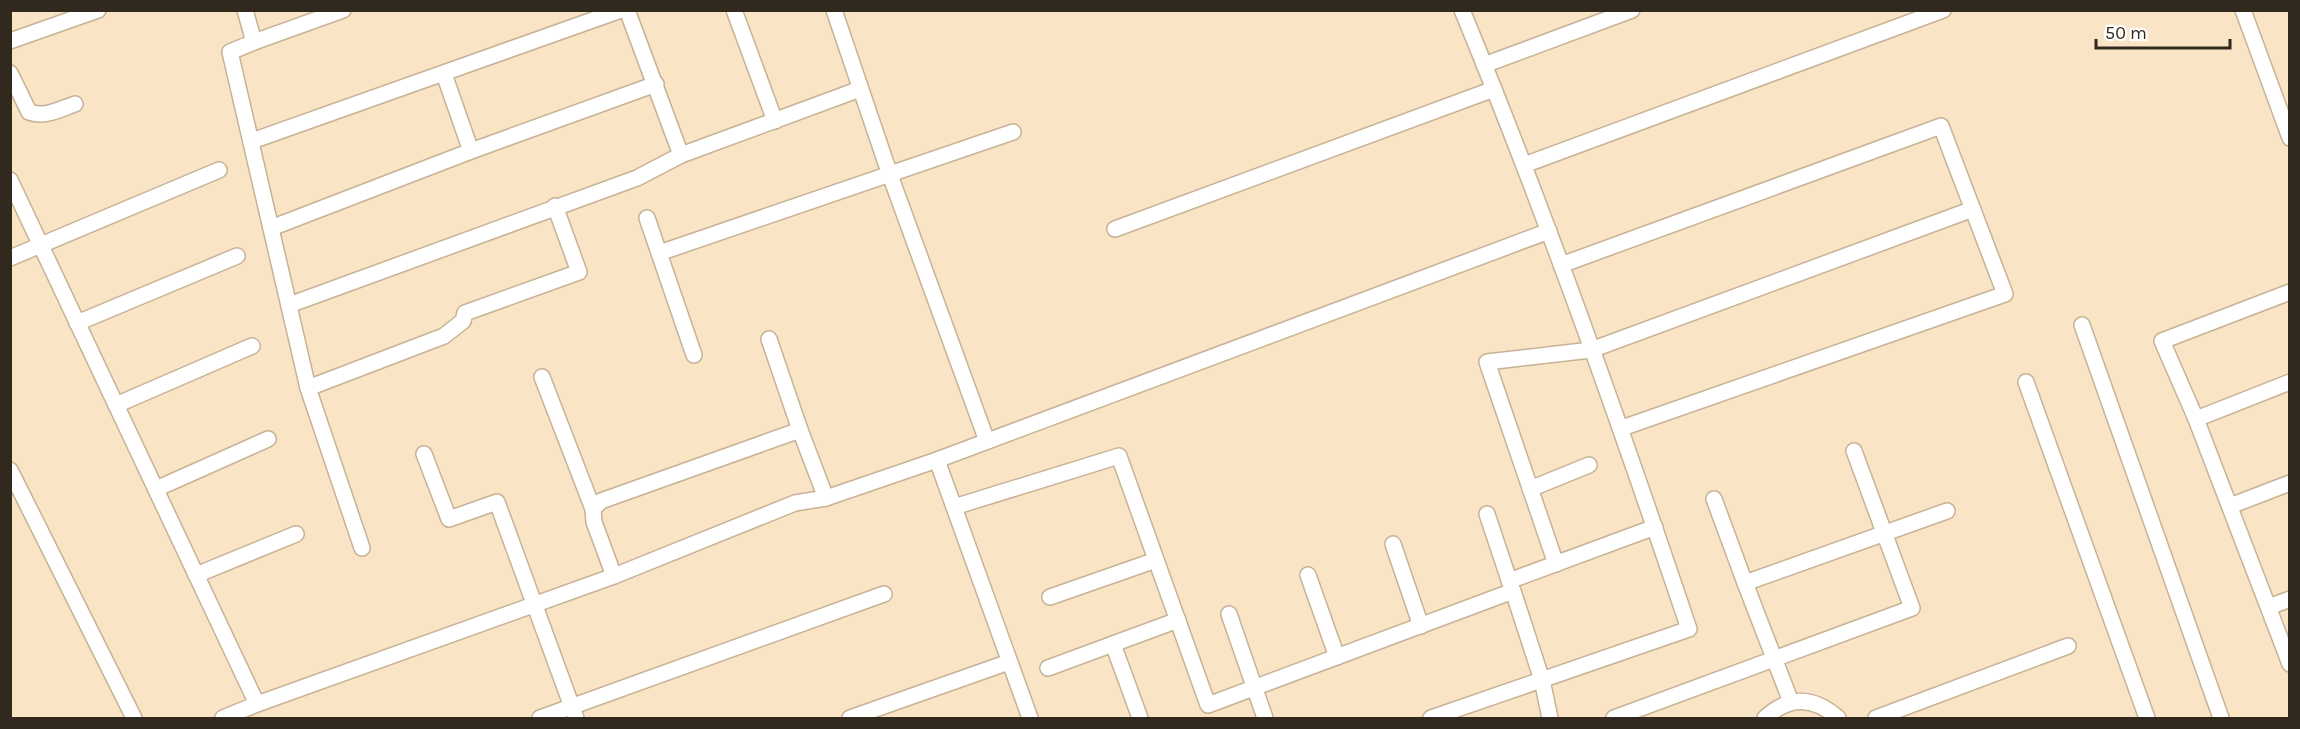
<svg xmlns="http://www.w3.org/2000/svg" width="2300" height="729" font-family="Karla,sans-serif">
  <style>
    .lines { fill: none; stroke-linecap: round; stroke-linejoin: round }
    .street-casing { stroke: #c7b295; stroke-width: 18 }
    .street { stroke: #fff; stroke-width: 15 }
  </style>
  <rect width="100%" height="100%" fill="#f9e4c5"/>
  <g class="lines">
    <g class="street-casing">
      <g id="street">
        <path d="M 245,10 L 254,42"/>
        <path d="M 343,10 L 254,42 L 230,52 L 308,388 L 362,548"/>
        <path d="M 627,10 L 681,155"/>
        <path d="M 734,10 L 775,121"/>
        <path d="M 834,10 L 890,175 L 987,441"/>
        <path d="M 2243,10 L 2290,138"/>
        <path d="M 10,41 L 98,10"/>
        <path d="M 1484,65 L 1632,10"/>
        <path d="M 10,73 L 29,112 C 45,118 60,109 75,104"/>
        <path d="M 444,74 L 471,151"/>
        <path d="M 252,141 L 621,10"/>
        <path d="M 1524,165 L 1943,10"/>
        <path d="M 10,180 L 257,704 L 223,718"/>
        <path d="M 647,218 L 694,355"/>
        <path d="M 271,228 L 471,151 L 656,84"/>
        <path d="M 1115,229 L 1494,89"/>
        <path d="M 659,253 L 1013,132"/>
        <path d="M 10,258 L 219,170"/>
        <path d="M 1561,265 L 1941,126 L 2005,294 L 1622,428"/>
        <path d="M 2290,292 L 2162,341 L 2196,419 L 2290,664"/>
        <path d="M 289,305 L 637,178 L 681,155 L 860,89"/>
        <path d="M 77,323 L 237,256"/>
        <path d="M 2082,325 L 2221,718"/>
        <path d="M 769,339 L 800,430 L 826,498"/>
        <path d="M 542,377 L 593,509"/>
        <path d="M 2026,382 L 2147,718"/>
        <path d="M 308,388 L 444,336 L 463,321 L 465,313 L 579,272 L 555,206"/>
        <path d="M 116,405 L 252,346"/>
        <path d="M 2196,419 L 2290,382"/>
        <path d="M 424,454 L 449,519 L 497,502 L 576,718"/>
        <path d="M 937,460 L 1549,231"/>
        <path d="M 10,470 L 134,718"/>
        <path d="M 156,489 L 268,439"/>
        <path d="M 1530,489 L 1589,465"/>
        <path d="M 1714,499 L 1745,583"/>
        <path d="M 2230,506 L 2290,483"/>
        <path d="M 954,507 L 1119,456 L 1208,705 L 1513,591 L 1542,680 L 1550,718"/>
        <path d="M 1487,514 L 1512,589"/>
        <path d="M 1393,544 L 1421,626"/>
        <path d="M 1556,564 L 1487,362 L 1591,350 L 1973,209"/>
        <path d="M 196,575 L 296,534"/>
        <path d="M 1308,575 L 1337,657"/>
        <path d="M 614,576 L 594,522 L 593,509 L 601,501 L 800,430"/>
        <path d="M 1509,581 L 1655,527"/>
        <path d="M 1050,597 L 1156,560"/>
        <path d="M 2269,607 L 2290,599"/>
        <path d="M 1229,614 L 1265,718"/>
        <path d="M 1113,644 L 1140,718"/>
        <path d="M 1048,668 L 1178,620"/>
        <path d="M 1791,702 L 1745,583 L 1947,511"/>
        <path d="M 257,704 L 614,576 L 795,503 L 826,498 L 937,460 L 1030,718"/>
        <path d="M 540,718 L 884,594"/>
        <path d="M 850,718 L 1009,662"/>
        <path d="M 1431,718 L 1689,629 C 1619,421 1546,214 1462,10"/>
        <path d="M 1614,718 L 1912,608 L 1854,451"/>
        <path d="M 1765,718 C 1789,696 1813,696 1838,718"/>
        <path d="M 1876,718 L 2068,646"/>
      </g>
    </g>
    <use href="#street" class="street"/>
  </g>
  <rect width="2300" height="729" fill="none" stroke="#31291d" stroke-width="24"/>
  <path d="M2096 39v9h134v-9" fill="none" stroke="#31291d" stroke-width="3"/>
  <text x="2105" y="39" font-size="18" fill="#31291d" stroke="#ffffff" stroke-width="4.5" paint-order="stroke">50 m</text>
</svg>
